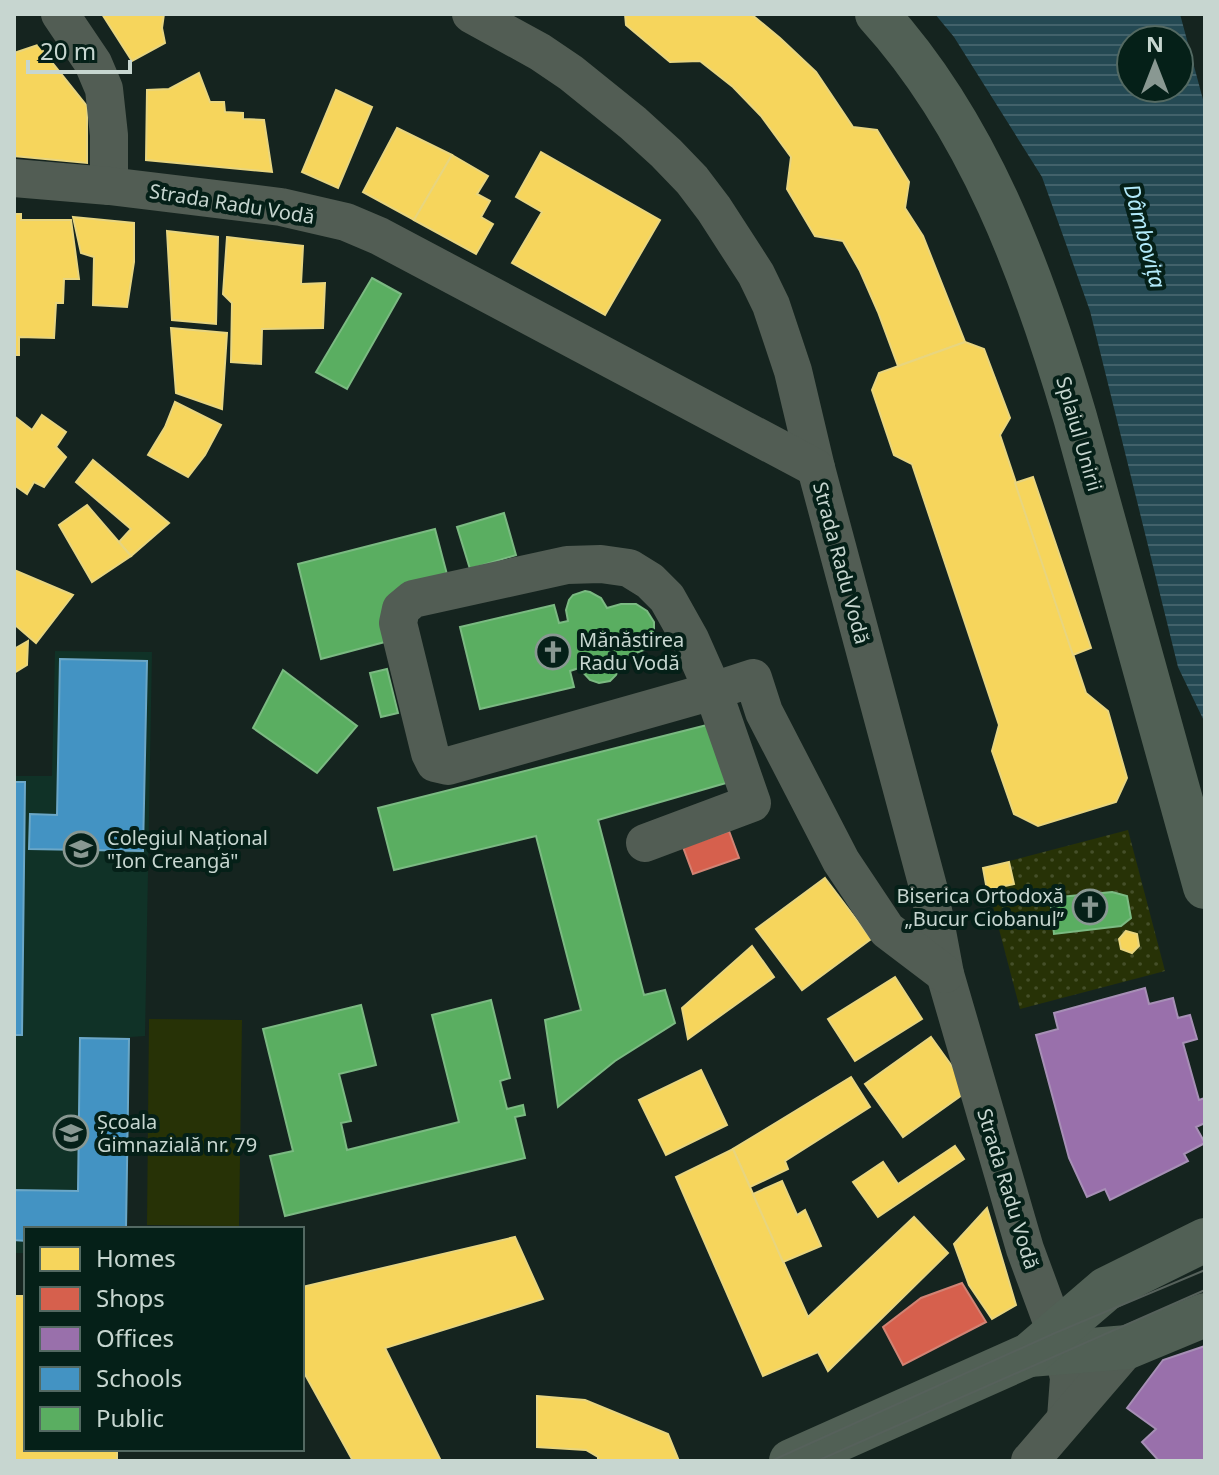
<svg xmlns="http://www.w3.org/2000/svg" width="1219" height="1475" font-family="'Noto Sans',sans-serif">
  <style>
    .built { fill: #103227 }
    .grass { fill: url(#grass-dots) }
    .pitch { fill: #273206 }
    .water { fill: url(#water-rules); fill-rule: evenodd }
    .homes { fill: #f6d55c; stroke: #e8d57f; stroke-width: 2 }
    .shops { fill: #d6604d; stroke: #d28374; stroke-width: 2 }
    .offices { fill: #9970ab; stroke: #a78fb6; stroke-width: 2 }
    .schools { fill: #4393c3; stroke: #6ba7c7; stroke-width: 2 }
    .public { fill: #5aae61; stroke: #7bba82; stroke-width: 2 }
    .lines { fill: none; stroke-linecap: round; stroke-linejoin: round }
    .street { stroke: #525d54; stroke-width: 38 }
    .secondary { stroke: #516055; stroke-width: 44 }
    .tram { stroke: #56615b; stroke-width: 2 }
    .labels { text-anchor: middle; stroke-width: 8; stroke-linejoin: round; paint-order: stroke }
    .street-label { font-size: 20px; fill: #c7d6d0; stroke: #052018 }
    .poi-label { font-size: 20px; fill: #c7d6d0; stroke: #052018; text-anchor: start }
    .water-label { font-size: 22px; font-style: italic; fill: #b2eafa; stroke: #052018 }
  </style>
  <defs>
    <pattern id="grass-dots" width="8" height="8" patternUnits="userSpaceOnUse" patternTransform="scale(2)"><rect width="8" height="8" fill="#273206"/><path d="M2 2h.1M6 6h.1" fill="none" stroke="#454f29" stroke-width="1.8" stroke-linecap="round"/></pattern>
    <pattern id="water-rules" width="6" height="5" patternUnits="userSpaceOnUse" patternTransform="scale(2)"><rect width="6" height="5" fill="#244953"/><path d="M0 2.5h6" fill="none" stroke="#42626b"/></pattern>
  </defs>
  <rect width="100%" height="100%" fill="#15241f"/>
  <path class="built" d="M 55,651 L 152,652 L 145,1036 L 130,1037 L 127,1229 L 26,1229 L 26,1253 L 14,1253 L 14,776 L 52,776 Z"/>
  <path class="grass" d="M 1128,830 L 1165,971 L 1020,1009 L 983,868 Z"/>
  <path class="pitch" d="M 149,1019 L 242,1020 L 239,1226 L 147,1225 Z"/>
  <path class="water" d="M 935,14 L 1180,14 L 1205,107 L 1205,723 L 1178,667 L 1090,311 L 1042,177 L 954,37 ZM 1131,40 L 1179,40 L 1179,88 L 1131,88 Z"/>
  <g class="homes">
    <path d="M 102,14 L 164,14 L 162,28 L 165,43 L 132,61 Z"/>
    <path d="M 625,14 L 751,14 L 780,38 L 816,72 L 853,127 L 877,130 L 909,182 L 905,208 L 923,236 L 965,342 L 898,366 L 878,312 L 860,271 L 843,241 L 815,236 L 787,189 L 791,157 L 761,116 L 733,87 L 700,61 L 670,62 L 626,25 Z"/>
    <path d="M 38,45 L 87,106 L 87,163 L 14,156 L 14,53 Z"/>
    <path d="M 199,73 L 210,102 L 224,102 L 225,112 L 243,113 L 243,119 L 264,120 L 272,172 L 146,160 L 147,90 L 169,89 Z"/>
    <path d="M 336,90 L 372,107 L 338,188 L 302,172 Z"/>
    <path d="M 397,128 L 452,155 L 414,220 L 363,192 Z"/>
    <path d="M 541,152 L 660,220 L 605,315 L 512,263 L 542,212 L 516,197 Z"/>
    <path d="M 452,155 L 488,176 L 477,194 L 490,201 L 481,217 L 493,224 L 476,254 L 414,220 Z"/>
    <path d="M 14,214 L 21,214 L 21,220 L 71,220 L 79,279 L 64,279 L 63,303 L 56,303 L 54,338 L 19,337 L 19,355 L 14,355 Z"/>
    <path d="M 73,217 L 134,223 L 134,262 L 127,307 L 93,305 L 94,257 L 81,253 Z"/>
    <path d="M 167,231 L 218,237 L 216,324 L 172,320 Z"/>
    <path d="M 227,237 L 303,246 L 301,284 L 325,283 L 323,328 L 262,329 L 261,364 L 231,362 L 232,303 L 223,294 Z"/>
    <path d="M 171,328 L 227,333 L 222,409 L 176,393 Z"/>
    <path d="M 965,342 L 984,349 L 1010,418 L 1000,435 L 1086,693 L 1108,711 L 1127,778 L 1116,802 L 1038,826 L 1014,814 L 992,751 L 999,725 L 912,464 L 894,455 L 872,390 L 879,373 Z"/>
    <path d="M 175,402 L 221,425 L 205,455 L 188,477 L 148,455 L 165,427 Z"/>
    <path d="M 42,415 L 66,432 L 56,447 L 66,457 L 44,487 L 34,482 L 27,494 L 14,485 L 14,416 L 32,430 Z"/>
    <path d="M 93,460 L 169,523 L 131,556 L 119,542 L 131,529 L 76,482 Z"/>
    <path d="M 1033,477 L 1091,648 L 1073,655 L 1015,483 Z"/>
    <path d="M 87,505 L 131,556 L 92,582 L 59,525 Z"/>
    <path d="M 14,570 L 73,595 L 36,643 L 14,624 Z"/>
    <path d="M 28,641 L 27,665 L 14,673 L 14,649 Z"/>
    <path d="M 1009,862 L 1014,884 L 987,890 L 983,868 Z"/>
    <path d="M 825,878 L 871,939 L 802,990 L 756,929 Z"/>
    <path d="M 1126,931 L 1137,934 L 1139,946 L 1132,953 L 1121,949 L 1119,939 Z"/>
    <path d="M 752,946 L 774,977 L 688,1039 L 682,1008 Z"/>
    <path d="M 895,977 L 922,1019 L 855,1061 L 828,1019 Z"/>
    <path d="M 931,1037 L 969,1090 L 903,1137 L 865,1084 Z"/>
    <path d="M 701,1070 L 727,1125 L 666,1155 L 639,1100 Z"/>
    <path d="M 851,1077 L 870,1107 L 785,1161 L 788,1169 L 750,1187 L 733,1149 Z"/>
    <path d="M 955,1146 L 964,1159 L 878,1217 L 853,1182 L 883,1162 L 898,1184 Z"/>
    <path d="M 733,1149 L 808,1317 L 914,1217 L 948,1253 L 828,1371 L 818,1352 L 763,1376 L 676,1177 Z"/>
    <path d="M 782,1181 L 797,1215 L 805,1210 L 821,1246 L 783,1262 L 753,1194 Z"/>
    <path d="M 987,1208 L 1016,1305 L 992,1319 L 969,1285 L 954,1244 Z"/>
    <path d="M 515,1237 L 543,1299 L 385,1348 L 441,1461 L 353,1461 L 302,1369 L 302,1287 Z"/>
    <path d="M 14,1296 L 26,1296 L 26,1449 L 117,1449 L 117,1461 L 14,1461 Z"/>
    <path d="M 537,1396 L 585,1400 L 668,1434 L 679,1461 L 598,1461 L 598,1457 L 586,1450 L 537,1447 Z"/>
  </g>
  <g class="shops">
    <path d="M 729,831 L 739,858 L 693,874 L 683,847 Z"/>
    <path d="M 962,1283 L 986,1322 L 903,1365 L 883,1327 L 921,1298 Z"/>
  </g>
  <g class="offices">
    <path d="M 1145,988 L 1149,1004 L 1173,998 L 1178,1018 L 1190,1015 L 1197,1039 L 1183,1043 L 1199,1100 L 1205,1098 L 1205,1123 L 1196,1127 L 1205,1143 L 1184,1154 L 1188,1161 L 1110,1200 L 1105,1189 L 1087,1197 L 1069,1158 L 1036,1035 L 1058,1029 L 1054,1013 Z"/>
    <path d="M 1205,1346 L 1205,1461 L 1159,1461 L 1142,1442 L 1156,1429 L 1127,1408 L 1163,1360 Z"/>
  </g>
  <g class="schools">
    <path d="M 60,659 L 147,661 L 143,851 L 29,849 L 30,814 L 57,815 Z"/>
    <path d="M 14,782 L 25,782 L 22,1035 L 14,1035 Z"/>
    <path d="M 80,1038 L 129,1039 L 126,1229 L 26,1229 L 26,1241 L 14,1240 L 14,1190 L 78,1191 Z"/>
  </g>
  <g class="public">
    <path d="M 372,278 L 401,294 L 347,389 L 316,372 Z"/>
    <path d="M 504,513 L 516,555 L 470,569 L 457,527 Z"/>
    <path d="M 435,529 L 449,582 L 396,639 L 321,659 L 298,564 Z"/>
    <path d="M 585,591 L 590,592 L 601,598 L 607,608 L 621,604 L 636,604 L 647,611 L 654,622 L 654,631 L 651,641 L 644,650 L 623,658 L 616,675 L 610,681 L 599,683 L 590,680 L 579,668 L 570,671 L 574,687 L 480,709 L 460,627 L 554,605 L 559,623 L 568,621 L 566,610 L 569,600 L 573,595 Z"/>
    <path d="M 387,669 L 398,713 L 381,717 L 370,673 Z"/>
    <path d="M 283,670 L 357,726 L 317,773 L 253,728 Z"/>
    <path d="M 711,724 L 726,783 L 598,820 L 644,995 L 665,990 L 675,1023 L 615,1061 L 558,1107 L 545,1020 L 581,1010 L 536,836 L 394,870 L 378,808 Z"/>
    <path d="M 1112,892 L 1127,896 L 1131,918 L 1121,926 L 1054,934 L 1050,898 Z"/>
    <path d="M 491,1000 L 510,1078 L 500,1081 L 507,1109 L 523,1105 L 525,1115 L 515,1117 L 525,1158 L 285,1216 L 270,1156 L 293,1151 L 263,1029 L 361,1005 L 376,1065 L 339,1074 L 351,1121 L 341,1123 L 347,1150 L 459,1122 L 432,1015 Z"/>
  </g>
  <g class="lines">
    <g class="street">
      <path d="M 60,14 L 93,63 L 104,89 L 109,135 L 109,186"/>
      <path d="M 471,14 L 540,52 L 571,73 L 633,123 L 666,153 L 692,180 L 714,209 L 756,274 L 771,305 L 793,371 L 816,468 L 930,894 L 945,974 L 1025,1249 L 1063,1352 L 1069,1378 L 1066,1418"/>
      <path d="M 14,178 L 109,186 L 281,207 L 346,222 L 379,236 L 816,468"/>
      <path d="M 645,843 L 752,803 L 713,691 L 690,639 L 667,598 L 650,581 L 629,568 L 601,564 L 567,565 L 413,599 L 401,609 L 398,623 L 430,753 L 435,763 L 448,766 L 713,691 L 753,678 L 764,712 L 841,861 L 887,930 L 945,974"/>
      <path d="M 1030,1461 L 1128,1347"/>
    </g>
    <g class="secondary">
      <path d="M 877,14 C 979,126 1033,274 1075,417 L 1205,887"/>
      <path d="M 1029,1355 L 1128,1347 L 1205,1315"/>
      <path d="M 791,1461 L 1029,1355 L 1106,1289 L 1205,1240"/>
    </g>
    <g class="tram">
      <path d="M 771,1461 L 1055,1333 L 1205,1270"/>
      <path d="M 817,1461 L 1205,1290"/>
    </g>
  </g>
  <defs>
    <g id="church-ring" transform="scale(1.8)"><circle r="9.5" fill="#052018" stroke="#899892" stroke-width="1.5"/><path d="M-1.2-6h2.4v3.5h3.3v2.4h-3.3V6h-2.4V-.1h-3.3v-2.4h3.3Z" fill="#899892"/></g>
    <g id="school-ring" transform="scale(1.8)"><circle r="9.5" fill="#052018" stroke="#899892" stroke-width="1.5"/><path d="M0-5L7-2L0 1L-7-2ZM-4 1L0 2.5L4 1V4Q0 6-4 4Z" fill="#899892"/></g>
  </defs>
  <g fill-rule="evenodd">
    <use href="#church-ring" x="553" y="652"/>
    <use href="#school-ring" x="81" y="849"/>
    <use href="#church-ring" x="1090" y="907"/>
    <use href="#school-ring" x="71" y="1133"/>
  </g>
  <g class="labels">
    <g class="street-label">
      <text transform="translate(232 204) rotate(9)" y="7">Strada Radu Vodă</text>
      <text transform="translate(1079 434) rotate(74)" y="7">Splaiul Unirii</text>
      <text transform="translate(841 563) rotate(75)" y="7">Strada Radu Vodă</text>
      <text transform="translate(1008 1189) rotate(73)" y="7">Strada Radu Vodă</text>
    </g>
    <g class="poi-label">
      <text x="579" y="647">Mănăstirea<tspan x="579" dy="23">Radu Vodă</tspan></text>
      <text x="107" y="845">Colegiul Național<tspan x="107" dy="23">"Ion Creangă"</tspan></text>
      <text x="1064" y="903" text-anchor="end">Biserica Ortodoxă<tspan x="1064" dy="23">„Bucur Ciobanul”</tspan></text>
      <text x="97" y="1129">Școala<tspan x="97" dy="23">Gimnazială nr. 79</tspan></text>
    </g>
    <g class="water-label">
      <text transform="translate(1145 236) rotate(75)" y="8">Dâmbovița</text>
    </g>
  </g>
  <rect width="1219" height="1475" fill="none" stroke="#c7d6d0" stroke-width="32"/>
  <rect x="24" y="1227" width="280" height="224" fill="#052018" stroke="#536962" stroke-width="2"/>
  <rect x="40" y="1247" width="40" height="24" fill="#f6d55c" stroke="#536962" stroke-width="2"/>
  <text x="96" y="1267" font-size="24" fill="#c7d6d0">Homes</text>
  <rect x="40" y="1287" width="40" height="24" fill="#d6604d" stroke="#536962" stroke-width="2"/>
  <text x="96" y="1307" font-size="24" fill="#c7d6d0">Shops</text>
  <rect x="40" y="1327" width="40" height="24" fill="#9970ab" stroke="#536962" stroke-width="2"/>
  <text x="96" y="1347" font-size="24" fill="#c7d6d0">Offices</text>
  <rect x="40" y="1367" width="40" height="24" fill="#4393c3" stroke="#536962" stroke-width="2"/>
  <text x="96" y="1387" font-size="24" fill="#c7d6d0">Schools</text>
  <rect x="40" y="1407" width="40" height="24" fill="#5aae61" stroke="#536962" stroke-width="2"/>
  <text x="96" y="1427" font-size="24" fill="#c7d6d0">Public</text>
  <g transform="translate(1155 64)"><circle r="38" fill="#052018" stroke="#536962" stroke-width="2"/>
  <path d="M0-6L14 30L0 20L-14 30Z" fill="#899892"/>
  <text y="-12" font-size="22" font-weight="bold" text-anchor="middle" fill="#c7d6d0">N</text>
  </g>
  <path d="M28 60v12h102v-12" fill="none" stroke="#c7d6d0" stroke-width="4"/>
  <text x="40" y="60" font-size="24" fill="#c7d6d0" stroke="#052018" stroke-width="6" paint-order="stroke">20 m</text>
</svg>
